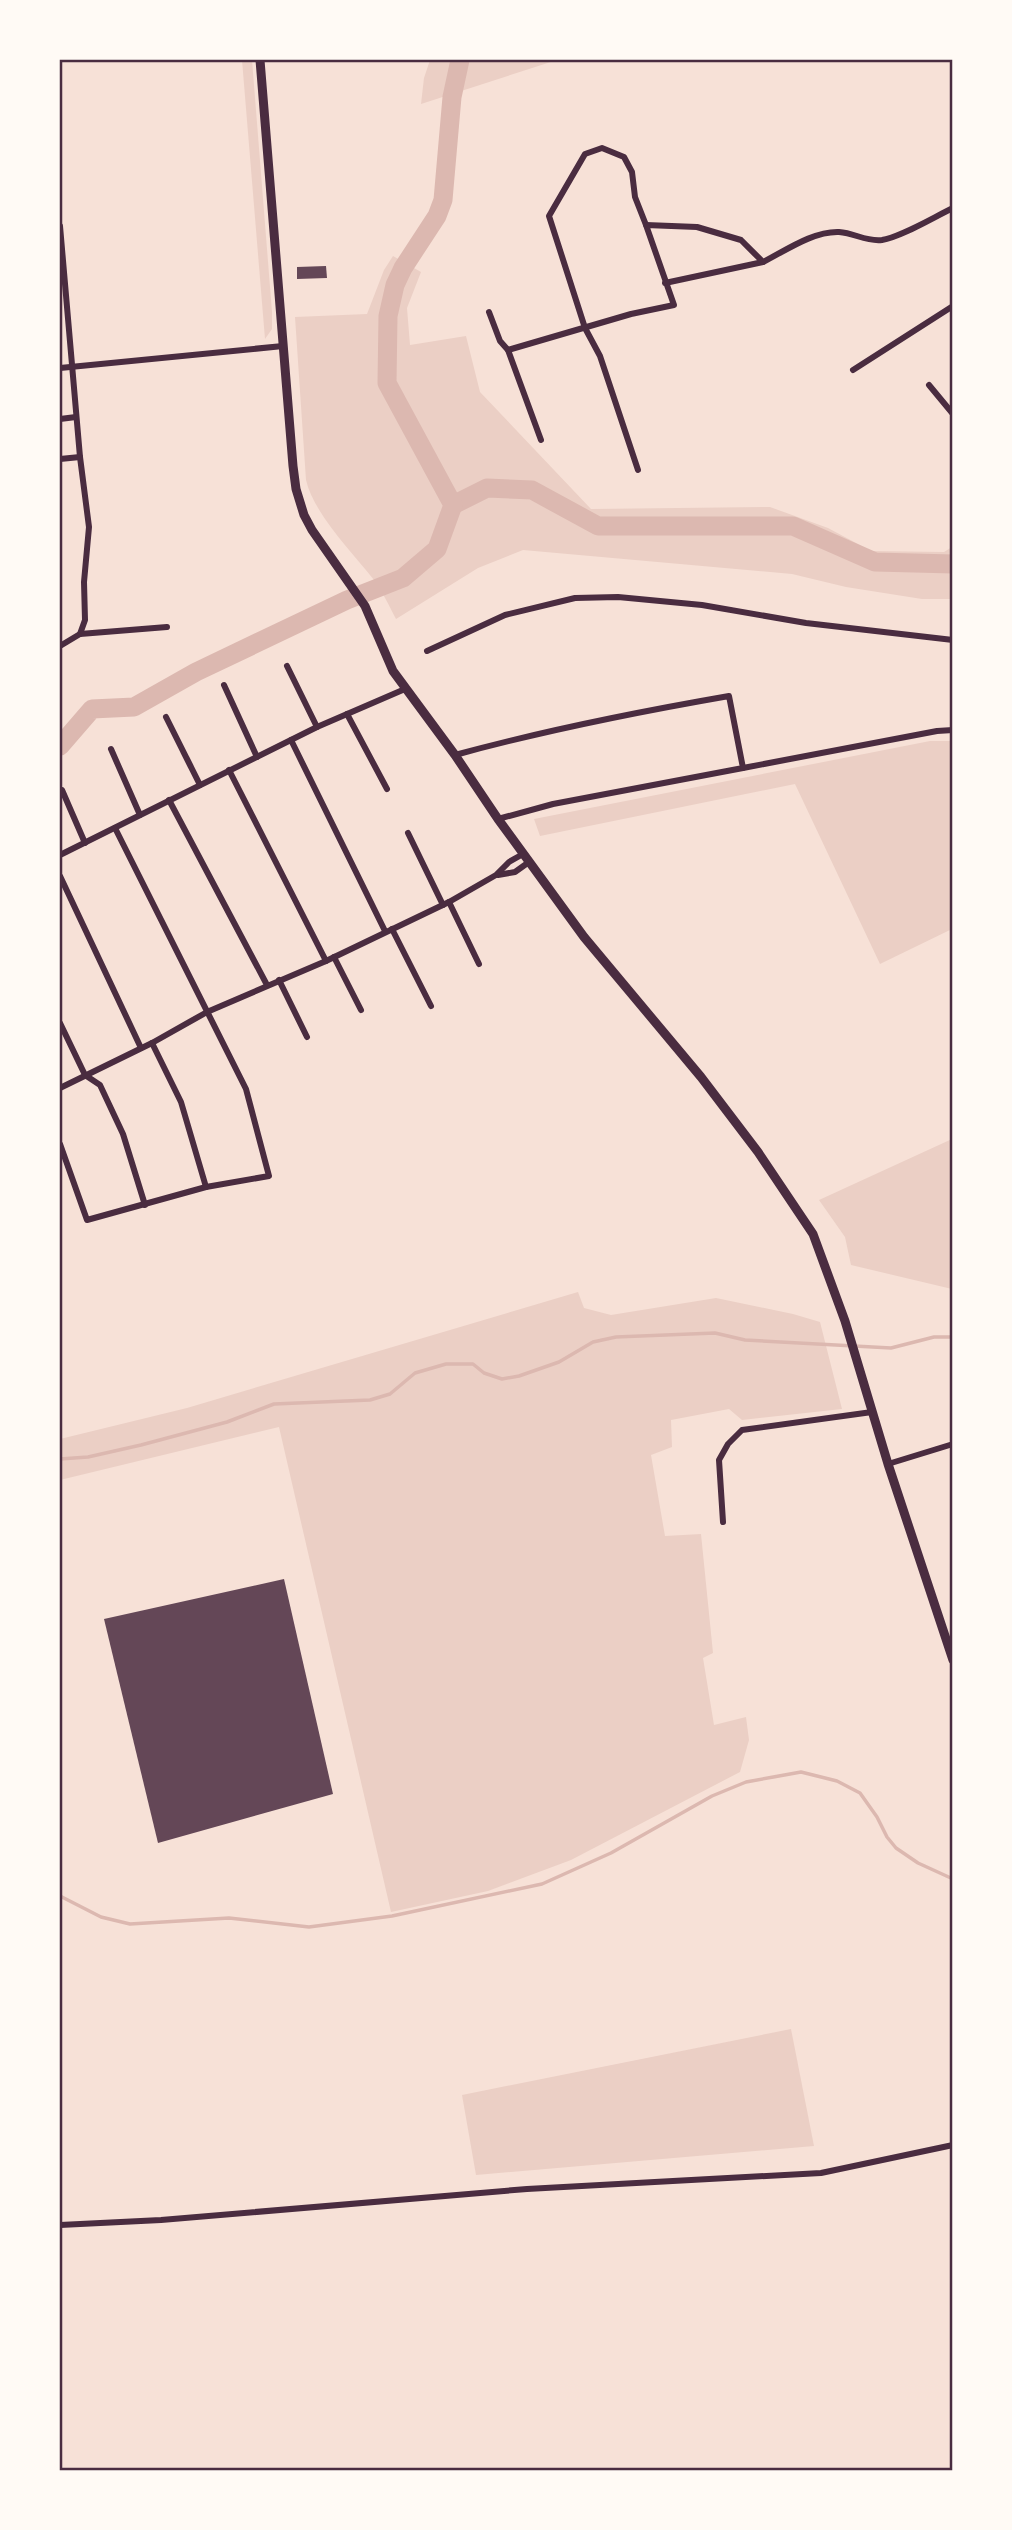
<svg xmlns="http://www.w3.org/2000/svg" width="1012" height="2530" font-family="'Exo 2',sans-serif">
  <style>
    .green { fill: #ebcfc5 }
    .lines { fill: none; stroke-linecap: round; stroke-linejoin: round }
    .stream { stroke: #dcb8b0; stroke-width: 3.5 }
    .river { stroke: #dcb8b0; stroke-width: 19 }
    .building { fill: #644757 }
    .minor { stroke: #4a2c40; stroke-width: 6 }
    .secondary { stroke: #4a2c40; stroke-width: 9 }
    .neatline { fill: none; stroke: #4a2c40; stroke-width: 2.5 }
  </style>
  <rect width="100%" height="100%" fill="#f7e1d7"/>
  <g class="green">
    <path d="M 242,60 L 252,60 L 272,312 L 272,329 L 265,339 Z"/>
    <path d="M 430,60 L 557,60 L 421,104 L 424,78 Z"/>
    <path d="M 393,256 L 421,272 L 407,308 L 410,345 L 466,336 L 480,392 L 591,509 L 770,507 L 828,528 L 871,551 L 944,552 L 952,547 L 952,599 L 922,599 L 846,587 L 792,574 L 523,550 L 478,568 L 396,619 C 389,606 383,592 374,580 C 352,552 314,514 306,480 L 295,317 L 367,314 L 384,270 Z"/>
    <path d="M 930,741 L 952,741 L 952,929 L 880,964 L 795,784 L 540,836 L 534,819 Z"/>
    <path d="M 952,1139 L 952,1289 L 851,1265 L 845,1237 L 819,1200 Z"/>
    <path d="M 578,1292 L 584,1308 L 611,1315 L 716,1298 L 793,1314 L 820,1322 L 842,1409 L 742,1420 L 729,1409 L 671,1420 L 672,1447 L 651,1455 L 665,1536 L 701,1534 L 713,1653 L 703,1658 L 714,1725 L 746,1717 L 749,1740 L 740,1772 L 571,1860 L 488,1891 L 391,1912 L 279,1427 L 60,1480 L 60,1439 L 187,1408 Z"/>
    <path d="M 791,2029 L 814,2146 L 476,2175 L 462,2095 Z"/>
  </g>
  <g class="lines">
    <g class="stream">
      <path d="M 60,1459 L 88,1457 L 141,1445 L 227,1422 L 274,1404 L 370,1400 L 390,1394 L 415,1373 L 446,1364 L 473,1364 L 484,1373 L 502,1379 L 519,1376 L 559,1362 L 593,1342 L 616,1337 L 715,1333 L 745,1340 L 891,1348 L 934,1337 L 953,1337"/>
      <path d="M 60,1896 L 101,1917 L 130,1924 L 229,1918 L 309,1927 L 392,1916 L 542,1884 L 611,1853 L 712,1796 L 746,1782 L 801,1772 L 837,1781 L 860,1793 L 877,1817 L 887,1837 L 896,1848 L 918,1863 L 953,1879"/>
    </g>
    <g class="river">
      <path d="M 453,505 L 487,488 L 532,490 L 598,526 L 793,526 L 875,562 L 953,564"/>
      <path d="M 60,746 L 92,709 L 134,707 L 196,672 L 347,600 L 403,578 L 437,549 L 453,505 L 387,383 L 388,316 L 395,285 L 403,268 L 437,216 L 443,200 L 452,97 L 460,60"/>
    </g>
  </g>
  <g class="building">
    <path d="M 326,266 L 327,278 L 297,279 L 297,267 Z"/>
    <path d="M 284,1579 L 333,1794 L 158,1843 L 104,1619 Z"/>
  </g>
  <g class="lines">
    <g class="minor">
      <path d="M 60,226 L 80,457 L 89,527 L 84,582 L 85,620 L 80,634"/>
      <path d="M 665,283 L 763,262"/>
      <path d="M 489,312 L 500,341 L 508,350 L 631,314 L 674,305 L 646,225 L 697,227 L 741,240 L 763,262 C 785,251 813,231 839,232 C 855,233 866,242 882,240 C 901,237 934,217 953,208"/>
      <path d="M 508,350 L 541,440"/>
      <path d="M 60,368 L 283,346"/>
      <path d="M 853,370 L 953,306"/>
      <path d="M 929,385 L 953,414"/>
      <path d="M 60,419 L 76,417"/>
      <path d="M 60,459 L 80,457"/>
      <path d="M 638,470 L 600,356 L 585,328 L 549,216 L 585,154 L 602,148 L 624,157 L 632,172 L 635,197 L 646,225"/>
      <path d="M 60,646 L 80,634 L 167,627"/>
      <path d="M 427,651 L 505,615 L 575,598 L 618,597 L 702,605 L 806,623 L 953,640"/>
      <path d="M 287,666 L 317,727"/>
      <path d="M 224,685 L 257,757"/>
      <path d="M 347,714 L 387,789"/>
      <path d="M 166,717 L 200,785"/>
      <path d="M 291,740 L 385,931"/>
      <path d="M 111,749 L 140,815"/>
      <path d="M 455,755 C 546,730 637,712 729,696 L 743,768 L 553,804 L 498,819"/>
      <path d="M 743,768 L 937,731 L 953,730"/>
      <path d="M 229,770 L 326,961"/>
      <path d="M 62,790 L 85,843"/>
      <path d="M 169,800 L 267,985"/>
      <path d="M 115,828 L 246,1089 L 269,1176 L 206,1187 L 181,1102 L 152,1043"/>
      <path d="M 408,833 L 443,905"/>
      <path d="M 60,855 L 317,727 L 405,689"/>
      <path d="M 498,875 L 515,872 L 529,862"/>
      <path d="M 60,876 L 141,1048"/>
      <path d="M 449,902 L 479,964"/>
      <path d="M 392,929 L 431,1006"/>
      <path d="M 334,957 L 361,1010"/>
      <path d="M 279,980 L 307,1037"/>
      <path d="M 60,1023 L 85,1075 L 100,1085 L 123,1134 L 145,1205"/>
      <path d="M 60,1088 L 152,1043 L 207,1012 L 326,961 L 449,902 L 496,875 L 509,862 L 523,854"/>
      <path d="M 60,1144 L 87,1220 L 206,1187"/>
      <path d="M 888,1464 L 953,1444"/>
      <path d="M 723,1522 L 719,1460 L 728,1444 L 742,1430 L 872,1412"/>
      <path d="M 60,2225 L 161,2220 L 527,2189 L 821,2173 L 953,2145"/>
    </g>
    <path class="secondary" d="M 260,60 L 293,466 L 296,489 L 304,515 L 312,530 L 365,606 L 393,671 L 455,755 L 498,819 L 584,937 L 701,1077 L 758,1152 L 813,1234 L 845,1321 L 888,1464 L 953,1660"/>
  </g>
  <rect width="1012" height="2530" fill="none" stroke="#fffaf5" stroke-width="122"/>
  <rect x="61" y="61" width="890" height="2408" class="neatline"/>
</svg>
